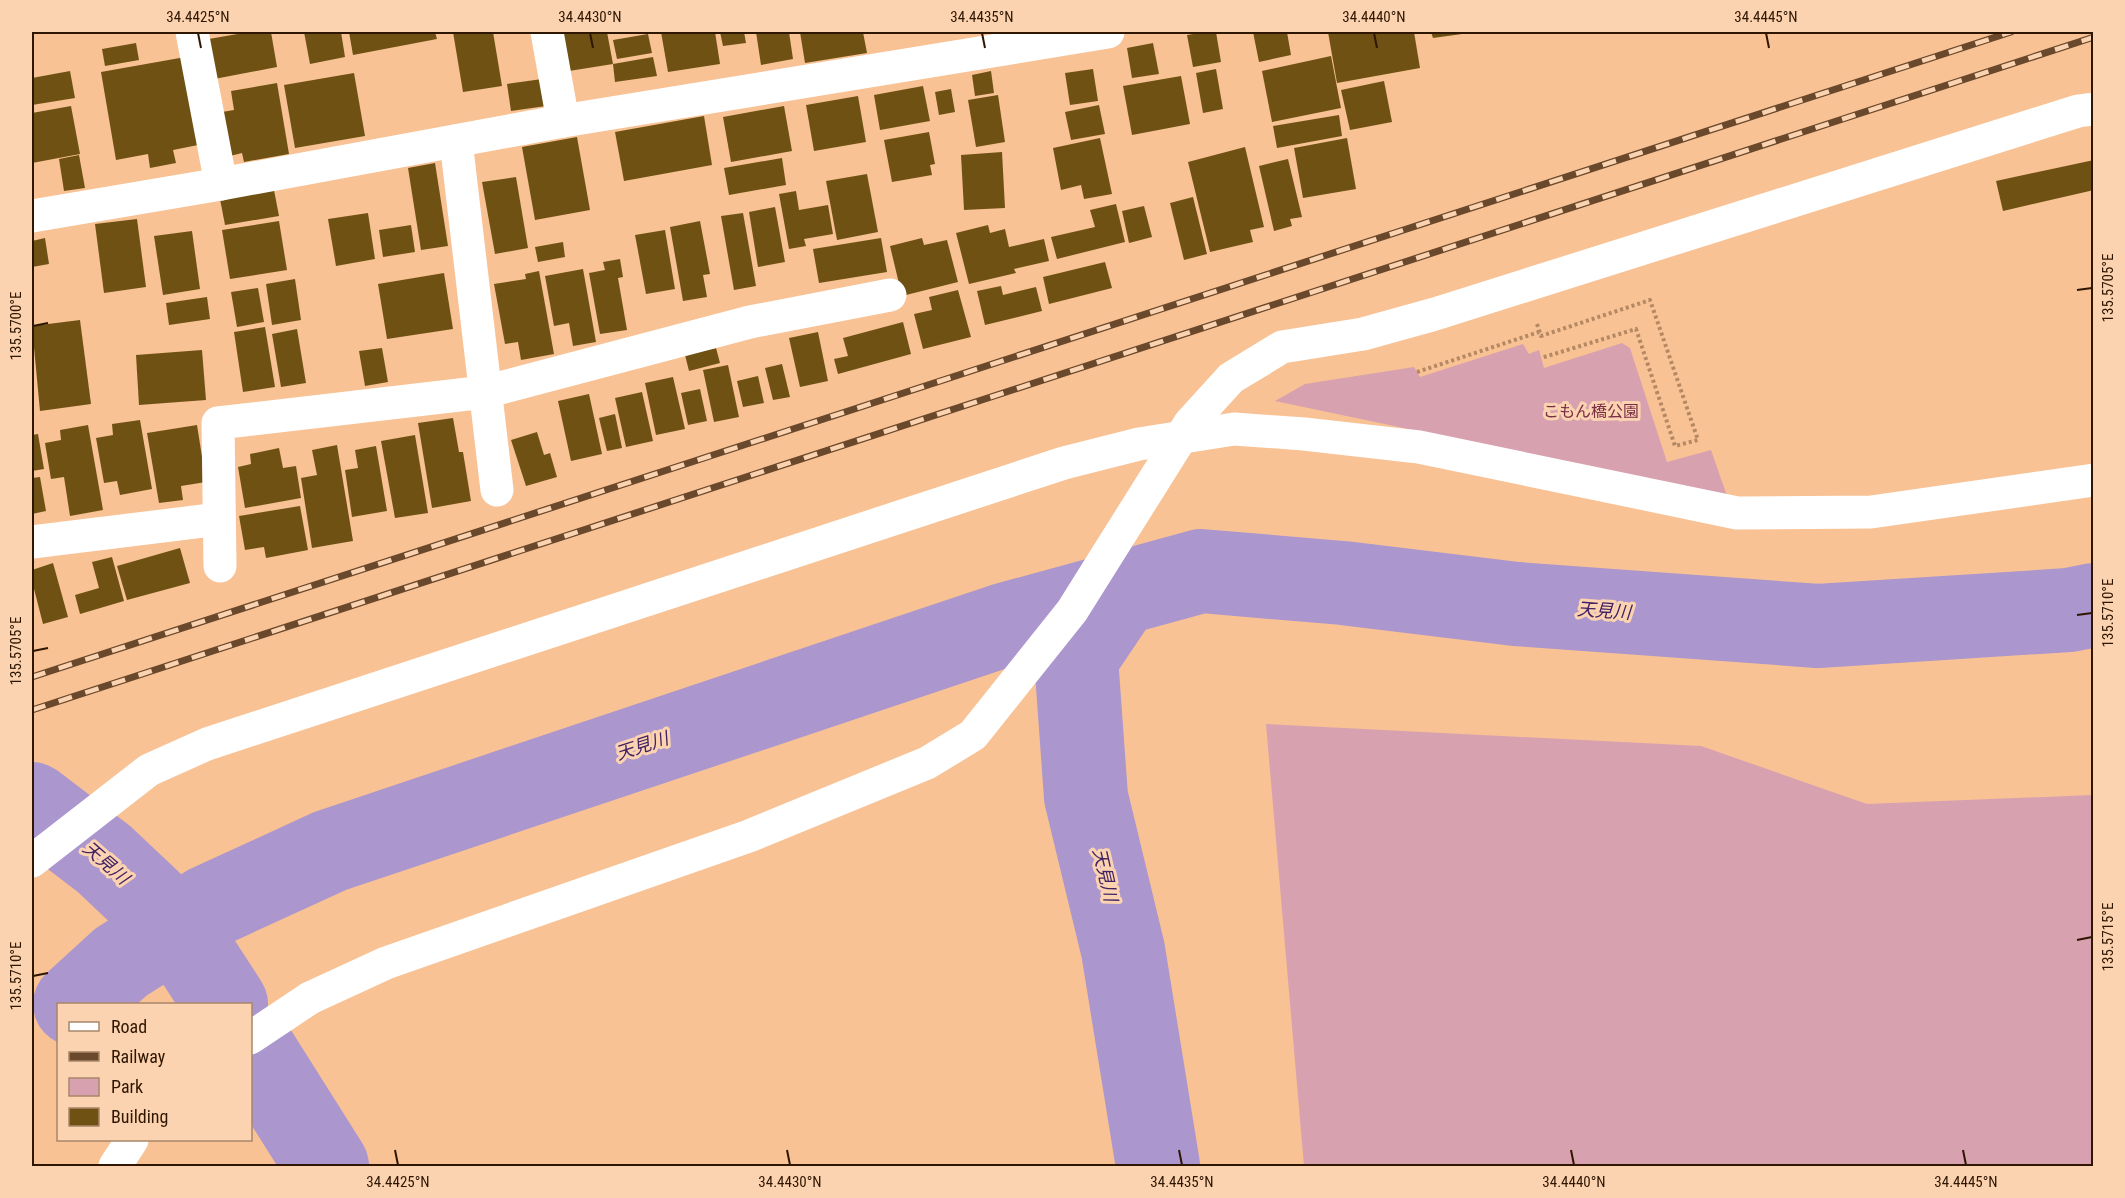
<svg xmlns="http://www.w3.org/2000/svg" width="2125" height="1198" font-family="'Roboto Condensed','Noto Sans JP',sans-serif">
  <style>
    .green { fill: #d8a1af }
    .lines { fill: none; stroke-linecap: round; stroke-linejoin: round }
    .river { stroke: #ab96cd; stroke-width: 84 }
    .building { fill: #6f5213 }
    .path { stroke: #b48863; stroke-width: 4; stroke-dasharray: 3 3; stroke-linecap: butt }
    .street { stroke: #fff; stroke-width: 33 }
    .secondary { stroke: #fff; stroke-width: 33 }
    .rail-casing { stroke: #69482b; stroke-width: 7 }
    .rail { stroke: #fbd3b1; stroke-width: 4.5; stroke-dasharray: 14; stroke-linecap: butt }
    .ticks { fill: none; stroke: #2f1600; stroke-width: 2 }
    .labels { text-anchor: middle; stroke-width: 6; stroke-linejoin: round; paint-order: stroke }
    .park-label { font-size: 16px; fill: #7a2c47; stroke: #fbd3b1 }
    .water-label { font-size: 18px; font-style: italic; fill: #412364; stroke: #fbd3b1 }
    .neatline { fill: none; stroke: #2f1600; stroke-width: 2 }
    .ticks-label { font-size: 15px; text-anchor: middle; fill: #2f1600 }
  </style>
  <rect width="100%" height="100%" fill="#f8c295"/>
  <g class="green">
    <path d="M 1622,343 L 1630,348 L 1667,462 L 1711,450 L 1727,496 L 1275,401 L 1305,384 L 1414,367 L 1420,377 L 1523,344 L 1529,354 L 1539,350 L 1544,368 Z"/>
    <path d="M 1266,724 L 1701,746 L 1867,804 L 2093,795 L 2093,1166 L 1304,1166 Z"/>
  </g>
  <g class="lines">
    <g class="river">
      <path d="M 1119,594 L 1076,658 L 1086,797 L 1123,950 L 1158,1166"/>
      <path d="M 32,804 L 104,859 L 176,927 L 226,1004"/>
      <path d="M 75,1004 L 121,962 L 208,907 L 330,851 L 1004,625 L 1201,571 L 1343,583 L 1516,604 L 1818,626 L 2069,610 L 2094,605"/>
      <path d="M 250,1044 L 327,1166"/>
    </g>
  </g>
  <g class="building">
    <path d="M 249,32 L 271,32 L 277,67 L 209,80 L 203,40 Z"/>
    <path d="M 304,32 L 341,32 L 345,57 L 310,64 Z"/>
    <path d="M 349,32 L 435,32 L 437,39 L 353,55 Z"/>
    <path d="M 453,32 L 493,32 L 502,86 L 463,92 Z"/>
    <path d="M 563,32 L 607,32 L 613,64 L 569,71 Z"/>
    <path d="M 661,32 L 715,32 L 720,64 L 668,72 Z"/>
    <path d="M 720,32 L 744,32 L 746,43 L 723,46 Z"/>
    <path d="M 756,32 L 789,32 L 793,59 L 761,65 Z"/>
    <path d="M 800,32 L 863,32 L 867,53 L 805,63 Z"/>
    <path d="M 1206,32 L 1216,32 L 1221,62 L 1193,67 L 1187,35 Z"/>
    <path d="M 1253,32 L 1287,32 L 1291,55 L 1259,62 Z"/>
    <path d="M 1328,32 L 1414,32 L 1420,68 L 1337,83 Z"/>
    <path d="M 1431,32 L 1461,32 L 1462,34 L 1433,38 Z"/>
    <path d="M 648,34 L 652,53 L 617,59 L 613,40 Z"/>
    <path d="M 136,43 L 139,60 L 105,66 L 102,49 Z"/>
    <path d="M 1153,43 L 1159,74 L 1132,78 L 1127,48 Z"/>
    <path d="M 191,56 L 198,145 L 173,150 L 176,163 L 150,168 L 148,154 L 116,160 L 101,72 Z"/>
    <path d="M 1331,56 L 1341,108 L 1272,122 L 1262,71 Z"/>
    <path d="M 653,57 L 657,76 L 615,82 L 613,64 Z"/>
    <path d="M 1093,69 L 1098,101 L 1070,105 L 1065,73 Z"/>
    <path d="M 1216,69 L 1223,109 L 1203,113 L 1196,73 Z"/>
    <path d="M 70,71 L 75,98 L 32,105 L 32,78 Z"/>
    <path d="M 991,71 L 994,93 L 975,96 L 972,75 Z"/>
    <path d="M 354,73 L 365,136 L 295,148 L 284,85 Z"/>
    <path d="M 1181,76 L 1190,124 L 1132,135 L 1123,86 Z"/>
    <path d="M 542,79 L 546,106 L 511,111 L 507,84 Z"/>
    <path d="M 1384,81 L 1392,122 L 1350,130 L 1341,90 Z"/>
    <path d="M 277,83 L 289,154 L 244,162 L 242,153 L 230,156 L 222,112 L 234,110 L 231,91 Z"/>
    <path d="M 923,86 L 930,121 L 880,130 L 874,95 Z"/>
    <path d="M 951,89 L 955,112 L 939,115 L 935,92 Z"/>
    <path d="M 998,95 L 1005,142 L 976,147 L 968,100 Z"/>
    <path d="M 858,96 L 866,142 L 814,151 L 806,105 Z"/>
    <path d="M 1099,105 L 1105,134 L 1071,140 L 1065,112 Z"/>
    <path d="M 71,106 L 80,154 L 32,163 L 32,113 Z"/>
    <path d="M 784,106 L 792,151 L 731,162 L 723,117 Z"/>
    <path d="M 1339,115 L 1342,136 L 1277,148 L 1273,126 Z"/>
    <path d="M 704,116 L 712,165 L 624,181 L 615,132 Z"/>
    <path d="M 929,132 L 935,164 L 930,165 L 932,175 L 892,182 L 884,140 Z"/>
    <path d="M 577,137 L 590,210 L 535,220 L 522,147 Z"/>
    <path d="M 1100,138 L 1112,194 L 1084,199 L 1081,185 L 1061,190 L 1053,148 Z"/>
    <path d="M 1347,138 L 1356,189 L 1303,198 L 1294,148 Z"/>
    <path d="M 1245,147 L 1264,227 L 1250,230 L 1253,242 L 1210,252 L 1188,162 Z"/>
    <path d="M 1002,152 L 1005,208 L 964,210 L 961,155 Z"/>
    <path d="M 79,155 L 85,188 L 64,191 L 59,159 Z"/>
    <path d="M 782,158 L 786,185 L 729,195 L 724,168 Z"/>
    <path d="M 1288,159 L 1302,217 L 1290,219 L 1292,226 L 1274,231 L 1259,166 Z"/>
    <path d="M 2094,160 L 2094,190 L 2003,211 L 1996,181 Z"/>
    <path d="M 435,163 L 448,246 L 421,250 L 408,168 Z"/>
    <path d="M 867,174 L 878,232 L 837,240 L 826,181 Z"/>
    <path d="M 516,177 L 528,248 L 495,254 L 482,182 Z"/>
    <path d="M 274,190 L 279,216 L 225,225 L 220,199 Z"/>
    <path d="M 796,191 L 799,210 L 828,205 L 833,234 L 804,239 L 806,246 L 789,249 L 779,194 Z"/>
    <path d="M 1193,197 L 1207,254 L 1184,260 L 1170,203 Z"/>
    <path d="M 1116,204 L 1125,242 L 1057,259 L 1051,237 L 1095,227 L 1090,210 Z"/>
    <path d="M 1144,206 L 1152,237 L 1129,243 L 1122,211 Z"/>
    <path d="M 775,207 L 785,262 L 758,267 L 749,212 Z"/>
    <path d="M 368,213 L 375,259 L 336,266 L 328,219 Z"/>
    <path d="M 743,213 L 756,286 L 734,290 L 721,216 Z"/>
    <path d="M 137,219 L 146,287 L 104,293 L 95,224 Z"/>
    <path d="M 279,221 L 287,270 L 230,279 L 222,230 Z"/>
    <path d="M 700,221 L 710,274 L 703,275 L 707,297 L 683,301 L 670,227 Z"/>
    <path d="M 411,225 L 415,252 L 383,257 L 379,230 Z"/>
    <path d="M 988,225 L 990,233 L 1005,229 L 1009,247 L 1044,239 L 1049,261 L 1014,269 L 1016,273 L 969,284 L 956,233 Z"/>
    <path d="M 665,230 L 675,289 L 646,294 L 635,235 Z"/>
    <path d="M 192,231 L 200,289 L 163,295 L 154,236 Z"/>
    <path d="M 45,238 L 49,264 L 32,267 L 32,241 Z"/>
    <path d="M 881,238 L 887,272 L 819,283 L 813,249 Z"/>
    <path d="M 922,238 L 924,245 L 947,240 L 958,282 L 902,296 L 890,246 Z"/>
    <path d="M 563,242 L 565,257 L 538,262 L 535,247 Z"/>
    <path d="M 620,259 L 623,277 L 618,278 L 627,330 L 600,334 L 589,273 L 605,270 L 603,262 Z"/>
    <path d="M 1105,262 L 1112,288 L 1049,304 L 1043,277 Z"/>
    <path d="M 583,269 L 596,342 L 573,346 L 569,323 L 554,326 L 545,276 Z"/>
    <path d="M 539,271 L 554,354 L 521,360 L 518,342 L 505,344 L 494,284 L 526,279 L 525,274 Z"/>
    <path d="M 444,273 L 453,329 L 387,339 L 378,284 Z"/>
    <path d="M 295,279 L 301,320 L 272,325 L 266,284 Z"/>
    <path d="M 1001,286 L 1003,295 L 1036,287 L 1042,311 L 985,325 L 977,291 Z"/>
    <path d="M 258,288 L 264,322 L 237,327 L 231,292 Z"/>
    <path d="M 958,290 L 971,337 L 923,349 L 914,314 L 932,310 L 929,297 Z"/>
    <path d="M 207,297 L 210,319 L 169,325 L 166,303 Z"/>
    <path d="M 80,320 L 91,404 L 40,411 L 32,326 Z"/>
    <path d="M 903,322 L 911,354 L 838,374 L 834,359 L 848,356 L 843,338 Z"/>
    <path d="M 265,327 L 275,387 L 243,392 L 234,332 Z"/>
    <path d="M 297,329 L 306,383 L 281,387 L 272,334 Z"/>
    <path d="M 818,332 L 828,381 L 800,387 L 789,338 Z"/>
    <path d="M 382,348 L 388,382 L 365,386 L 359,351 Z"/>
    <path d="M 716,348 L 720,363 L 689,371 L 685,355 Z"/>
    <path d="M 202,350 L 206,400 L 139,405 L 136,355 Z"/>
    <path d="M 782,364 L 790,397 L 773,400 L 765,368 Z"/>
    <path d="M 728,365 L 739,417 L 714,422 L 703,370 Z"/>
    <path d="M 758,376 L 764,403 L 743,407 L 737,381 Z"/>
    <path d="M 673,377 L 685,429 L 656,435 L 645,383 Z"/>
    <path d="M 700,389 L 707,421 L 688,425 L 681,393 Z"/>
    <path d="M 642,392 L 653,441 L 626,447 L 615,398 Z"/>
    <path d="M 589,394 L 602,454 L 571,461 L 558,401 Z"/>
    <path d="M 615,414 L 622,448 L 607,451 L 599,418 Z"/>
    <path d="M 453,418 L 459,452 L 463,452 L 471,501 L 432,508 L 418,423 Z"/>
    <path d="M 140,420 L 152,489 L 120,495 L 117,481 L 104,483 L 96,438 L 113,435 L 112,424 Z"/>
    <path d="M 88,425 L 103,510 L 70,516 L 64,477 L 51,479 L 45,443 L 61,440 L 60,430 Z"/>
    <path d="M 197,425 L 206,482 L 181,486 L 183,500 L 159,503 L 147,433 Z"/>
    <path d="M 537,432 L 544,455 L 550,453 L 557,477 L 526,486 L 511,440 Z"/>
    <path d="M 38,434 L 44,469 L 32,471 L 32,435 Z"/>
    <path d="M 415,435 L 428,513 L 395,518 L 381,441 Z"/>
    <path d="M 337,445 L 353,541 L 312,548 L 301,478 L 317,475 L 312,450 Z"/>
    <path d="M 376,446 L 387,511 L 352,517 L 345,470 L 358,468 L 355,450 Z"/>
    <path d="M 279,448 L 283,468 L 296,466 L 301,498 L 245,508 L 238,467 L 251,464 L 250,454 Z"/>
    <path d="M 40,477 L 46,511 L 32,514 L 32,478 Z"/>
    <path d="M 300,506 L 308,550 L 266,558 L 264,547 L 245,550 L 239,516 Z"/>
    <path d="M 180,548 L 190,583 L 127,600 L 117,566 Z"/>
    <path d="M 112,557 L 124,601 L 80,614 L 75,595 L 99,588 L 92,562 Z"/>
    <path d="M 53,563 L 68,617 L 43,624 L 32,581 L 32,570 Z"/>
  </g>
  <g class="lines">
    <g class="path">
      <path d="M 1537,324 L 1541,336 L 1650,300 L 1698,440 L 1675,446 L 1636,329 L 1541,358"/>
      <path d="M 1417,372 L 1539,332"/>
    </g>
    <g class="street">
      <path d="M 192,32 L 221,184"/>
      <path d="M 547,32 L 563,121"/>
      <path d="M 456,141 L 497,490"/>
      <path d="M 32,216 L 221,184 L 563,121 L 1108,32"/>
      <path d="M 32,542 L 219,519"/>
      <path d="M 220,566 L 218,423 L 485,392 L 750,322 L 890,295"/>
      <path d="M 32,861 L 149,770 L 207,744 L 1064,463 L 1139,444 L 1234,429 L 1304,434 L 1419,447 L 1737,513 L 1871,512 L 2094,480"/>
      <path d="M 250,1038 L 310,998"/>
      <path d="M 115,1166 L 132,1140"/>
    </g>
    <path class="secondary" d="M 310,998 L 386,963 L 749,836 L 927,763 L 973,735 L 1072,611 L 1190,423 L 1231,378 L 1282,347 L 1363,334 L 1435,314 L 2078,111 L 2094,109"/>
    <g class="rail-casing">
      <g id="rail">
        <path d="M 32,677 L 2011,32"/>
        <path d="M 32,710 L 2094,37"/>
      </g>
    </g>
    <use href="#rail" class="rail"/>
  </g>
  <path class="ticks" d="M 198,33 L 201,48M 590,33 L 593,48M 982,33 L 985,48M 1374,33 L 1377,48M 1766,33 L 1769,48M 2077,290 L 2092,288M 33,326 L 48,323M 2077,615 L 2092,613M 33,651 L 48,648M 2077,940 L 2092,937M 33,976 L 48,973M 395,1150 L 398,1165M 787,1150 L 790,1165M 1179,1150 L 1182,1165M 1571,1150 L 1574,1165M 1963,1150 L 1966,1165"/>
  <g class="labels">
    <g class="park-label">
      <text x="1591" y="417">こもん橋公園</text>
    </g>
    <g class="water-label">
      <text transform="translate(1604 611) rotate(4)" y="6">天見川</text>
      <text transform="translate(642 746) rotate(-18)" y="6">天見川</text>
      <text transform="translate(106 863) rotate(41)" y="6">天見川</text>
      <text transform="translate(1105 875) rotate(77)" y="6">天見川</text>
    </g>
  </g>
  <rect width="2125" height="1198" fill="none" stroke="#fbd3b1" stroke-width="66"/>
  <rect x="57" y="1003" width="195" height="138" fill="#fbd3b1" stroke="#a9876a" stroke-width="1.5"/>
  <rect x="69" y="1022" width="30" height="9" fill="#ffffff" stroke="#a9876a" stroke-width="1.5"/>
  <text x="111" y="1033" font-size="18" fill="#2f1600">Road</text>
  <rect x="69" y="1052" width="30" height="9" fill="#69482b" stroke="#a9876a" stroke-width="1.5"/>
  <text x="111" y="1063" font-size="18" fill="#2f1600">Railway</text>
  <rect x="69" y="1078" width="30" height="18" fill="#d8a1af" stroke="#a9876a" stroke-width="1.5"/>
  <text x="111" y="1093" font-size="18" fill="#2f1600">Park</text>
  <rect x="69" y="1108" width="30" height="18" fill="#6f5213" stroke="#a9876a" stroke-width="1.5"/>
  <text x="111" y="1123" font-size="18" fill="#2f1600">Building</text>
  <rect x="33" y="33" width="2059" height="1132" class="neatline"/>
  <g class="ticks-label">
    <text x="198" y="22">34.4425°N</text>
    <text x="590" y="22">34.4430°N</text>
    <text x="982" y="22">34.4435°N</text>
    <text x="1374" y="22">34.4440°N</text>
    <text x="1766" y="22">34.4445°N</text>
    <text transform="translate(2108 288) rotate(-90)" y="5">135.5705°E</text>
    <text transform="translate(16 326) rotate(-90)" y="5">135.5700°E</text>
    <text transform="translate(2108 613) rotate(-90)" y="5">135.5710°E</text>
    <text transform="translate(16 651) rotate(-90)" y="5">135.5705°E</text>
    <text transform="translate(2108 937) rotate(-90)" y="5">135.5715°E</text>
    <text transform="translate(16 976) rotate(-90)" y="5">135.5710°E</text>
    <text x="398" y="1187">34.4425°N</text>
    <text x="790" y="1187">34.4430°N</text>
    <text x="1182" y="1187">34.4435°N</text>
    <text x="1574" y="1187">34.4440°N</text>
    <text x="1966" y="1187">34.4445°N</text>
  </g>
</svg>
